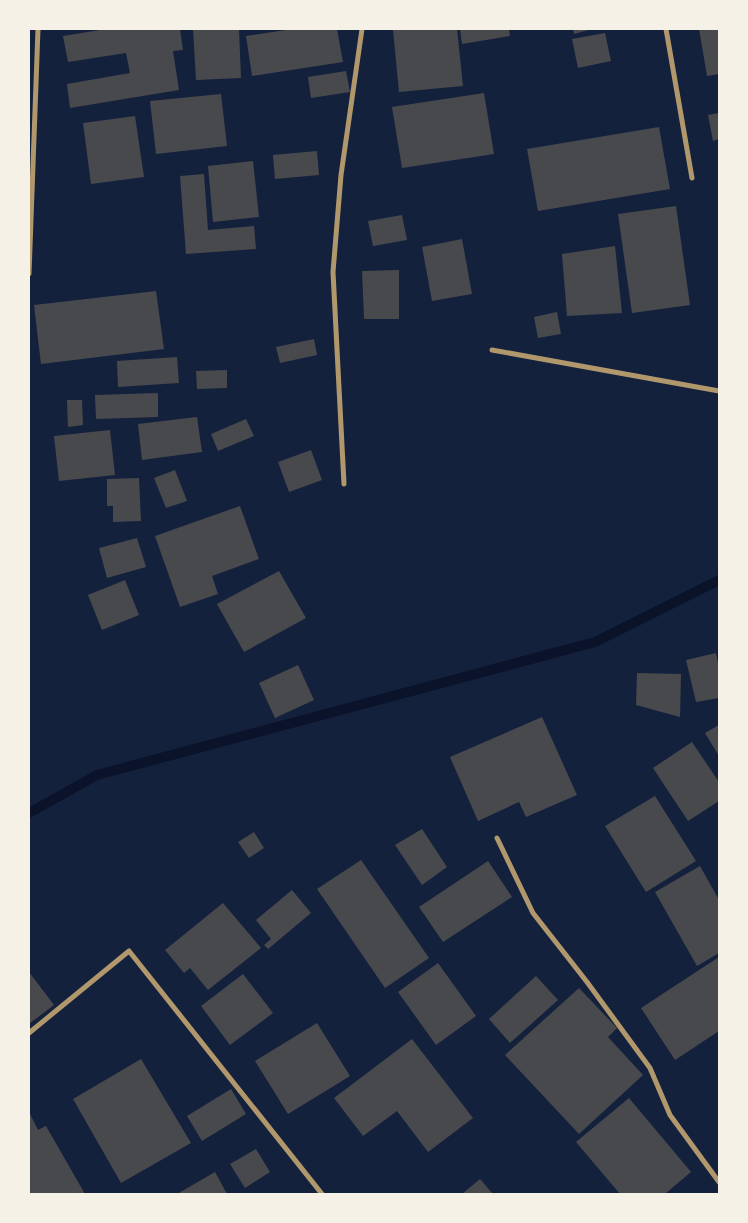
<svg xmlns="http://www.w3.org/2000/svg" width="748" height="1223" font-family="'Public Sans',sans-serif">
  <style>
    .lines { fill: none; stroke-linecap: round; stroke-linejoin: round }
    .stream { stroke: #0b132b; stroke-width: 10 }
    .building { fill: #48494c }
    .minor { stroke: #b1986c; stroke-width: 5 }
  </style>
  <rect width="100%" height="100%" fill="#14213d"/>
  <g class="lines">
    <path class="stream" d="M 29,813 L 97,775 L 595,642 L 719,580"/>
  </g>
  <g class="building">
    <path d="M 106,29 L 180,29 L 183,50 L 173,51 L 179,90 L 70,108 L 67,84 L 130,73 L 126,53 L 68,62 L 63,36 Z"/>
    <path d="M 193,29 L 239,29 L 241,78 L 196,80 Z"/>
    <path d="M 293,29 L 337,29 L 343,62 L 252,76 L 246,36 Z"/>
    <path d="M 406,29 L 457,29 L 463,86 L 399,92 L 393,30 Z"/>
    <path d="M 460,29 L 509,29 L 510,36 L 462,44 Z"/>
    <path d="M 573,29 L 592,29 L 574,34 Z"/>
    <path d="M 699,29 L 719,29 L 719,74 L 707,76 Z"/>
    <path d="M 605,33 L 611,61 L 578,68 L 572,39 Z"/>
    <path d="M 346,71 L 350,92 L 311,98 L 308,77 Z"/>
    <path d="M 484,93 L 494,154 L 402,168 L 392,107 Z"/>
    <path d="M 221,94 L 227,146 L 156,154 L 150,101 Z"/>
    <path d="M 719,113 L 719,139 L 713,141 L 708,115 Z"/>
    <path d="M 135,116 L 144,177 L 91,184 L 83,123 Z"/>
    <path d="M 659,127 L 670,189 L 538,211 L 527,149 Z"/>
    <path d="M 317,151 L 319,175 L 275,179 L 273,155 Z"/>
    <path d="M 253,161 L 259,217 L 213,222 L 208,166 Z"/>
    <path d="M 204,174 L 208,230 L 254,226 L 256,249 L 186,254 L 180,176 Z"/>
    <path d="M 676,206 L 690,305 L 632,313 L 618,214 Z"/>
    <path d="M 402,215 L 407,240 L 373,246 L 368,221 Z"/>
    <path d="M 462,239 L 472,294 L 432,301 L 422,247 Z"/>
    <path d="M 615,246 L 622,313 L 567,316 L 562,254 Z"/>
    <path d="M 399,270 L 399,319 L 364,319 L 362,271 Z"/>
    <path d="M 156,291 L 164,349 L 41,364 L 34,305 Z"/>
    <path d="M 557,312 L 561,334 L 538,338 L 534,317 Z"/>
    <path d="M 314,339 L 317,355 L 280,363 L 276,347 Z"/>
    <path d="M 177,357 L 179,383 L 118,387 L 117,361 Z"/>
    <path d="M 227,370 L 227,388 L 197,389 L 196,371 Z"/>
    <path d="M 158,393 L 158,417 L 96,419 L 95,395 Z"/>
    <path d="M 67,400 L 82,400 L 83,425 L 68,427 Z"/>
    <path d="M 197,417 L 202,452 L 142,460 L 138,424 Z"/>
    <path d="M 246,419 L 254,436 L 218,451 L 211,434 Z"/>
    <path d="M 110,430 L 115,475 L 59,481 L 54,436 Z"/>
    <path d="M 311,450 L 322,480 L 289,492 L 278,462 Z"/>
    <path d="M 175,470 L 187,501 L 166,508 L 154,478 Z"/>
    <path d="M 139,478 L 141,521 L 113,522 L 113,506 L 107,506 L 107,479 Z"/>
    <path d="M 240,506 L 259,559 L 212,576 L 218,594 L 180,607 L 155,536 Z"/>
    <path d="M 137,538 L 146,567 L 107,578 L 99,548 Z"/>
    <path d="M 279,571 L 306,618 L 244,652 L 217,604 Z"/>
    <path d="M 125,580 L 139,615 L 102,630 L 88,595 Z"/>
    <path d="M 716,653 L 719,668 L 719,698 L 696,702 L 686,660 Z"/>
    <path d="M 298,665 L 314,700 L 275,718 L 259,683 Z"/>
    <path d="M 637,673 L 681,674 L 680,717 L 636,705 Z"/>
    <path d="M 542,717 L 577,795 L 526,817 L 519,802 L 478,821 L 450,757 Z"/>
    <path d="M 719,725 L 719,756 L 705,733 Z"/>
    <path d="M 692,742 L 719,782 L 719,801 L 688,821 L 653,768 Z"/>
    <path d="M 655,796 L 696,861 L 646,892 L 605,826 Z"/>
    <path d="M 422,829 L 447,867 L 422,885 L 395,845 Z"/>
    <path d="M 254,832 L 264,848 L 249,858 L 238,842 Z"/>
    <path d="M 361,860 L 429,958 L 385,988 L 317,889 Z"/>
    <path d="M 488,861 L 512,897 L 443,942 L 419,907 Z"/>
    <path d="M 700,866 L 719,900 L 719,953 L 697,966 L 655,892 Z"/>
    <path d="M 292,890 L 311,913 L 268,949 L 264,945 L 271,939 L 256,920 Z"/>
    <path d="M 223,903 L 261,948 L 208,990 L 190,968 L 184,973 L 165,950 Z"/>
    <path d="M 719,957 L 719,1031 L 675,1060 L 641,1008 Z"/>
    <path d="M 438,963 L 476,1016 L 436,1045 L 398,992 Z"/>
    <path d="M 29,972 L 54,1005 L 29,1024 Z"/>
    <path d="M 243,974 L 273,1013 L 230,1045 L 201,1006 Z"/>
    <path d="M 536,976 L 558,1000 L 510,1043 L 489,1019 Z"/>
    <path d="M 579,988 L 617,1028 L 608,1037 L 643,1075 L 579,1134 L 505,1055 Z"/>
    <path d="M 317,1023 L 350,1076 L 288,1114 L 255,1061 Z"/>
    <path d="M 412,1039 L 473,1118 L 428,1152 L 397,1111 L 363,1136 L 334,1098 Z"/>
    <path d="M 141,1059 L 191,1143 L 121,1183 L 73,1099 Z"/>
    <path d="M 231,1089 L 246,1114 L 202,1141 L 187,1116 Z"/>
    <path d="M 629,1098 L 691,1172 L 665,1194 L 620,1194 L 576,1142 Z"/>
    <path d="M 29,1112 L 38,1130 L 46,1126 L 85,1194 L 29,1194 Z"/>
    <path d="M 256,1149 L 270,1172 L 245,1188 L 230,1164 Z"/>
    <path d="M 215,1172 L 227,1194 L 177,1194 Z"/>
    <path d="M 480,1179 L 493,1194 L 462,1194 Z"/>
  </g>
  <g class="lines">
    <g class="minor">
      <path d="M 666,29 L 692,178"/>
      <path d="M 29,274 L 38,29"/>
      <path d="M 492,350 L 719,391"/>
      <path d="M 344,484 L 333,272 L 341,175 L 362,29"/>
      <path d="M 497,838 L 533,913 L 587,982 L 650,1068 L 670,1115 L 719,1182"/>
      <path d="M 29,1033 L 129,951 L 322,1194"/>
    </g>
  </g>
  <rect width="748" height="1223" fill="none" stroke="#f6f1e7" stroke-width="60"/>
</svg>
